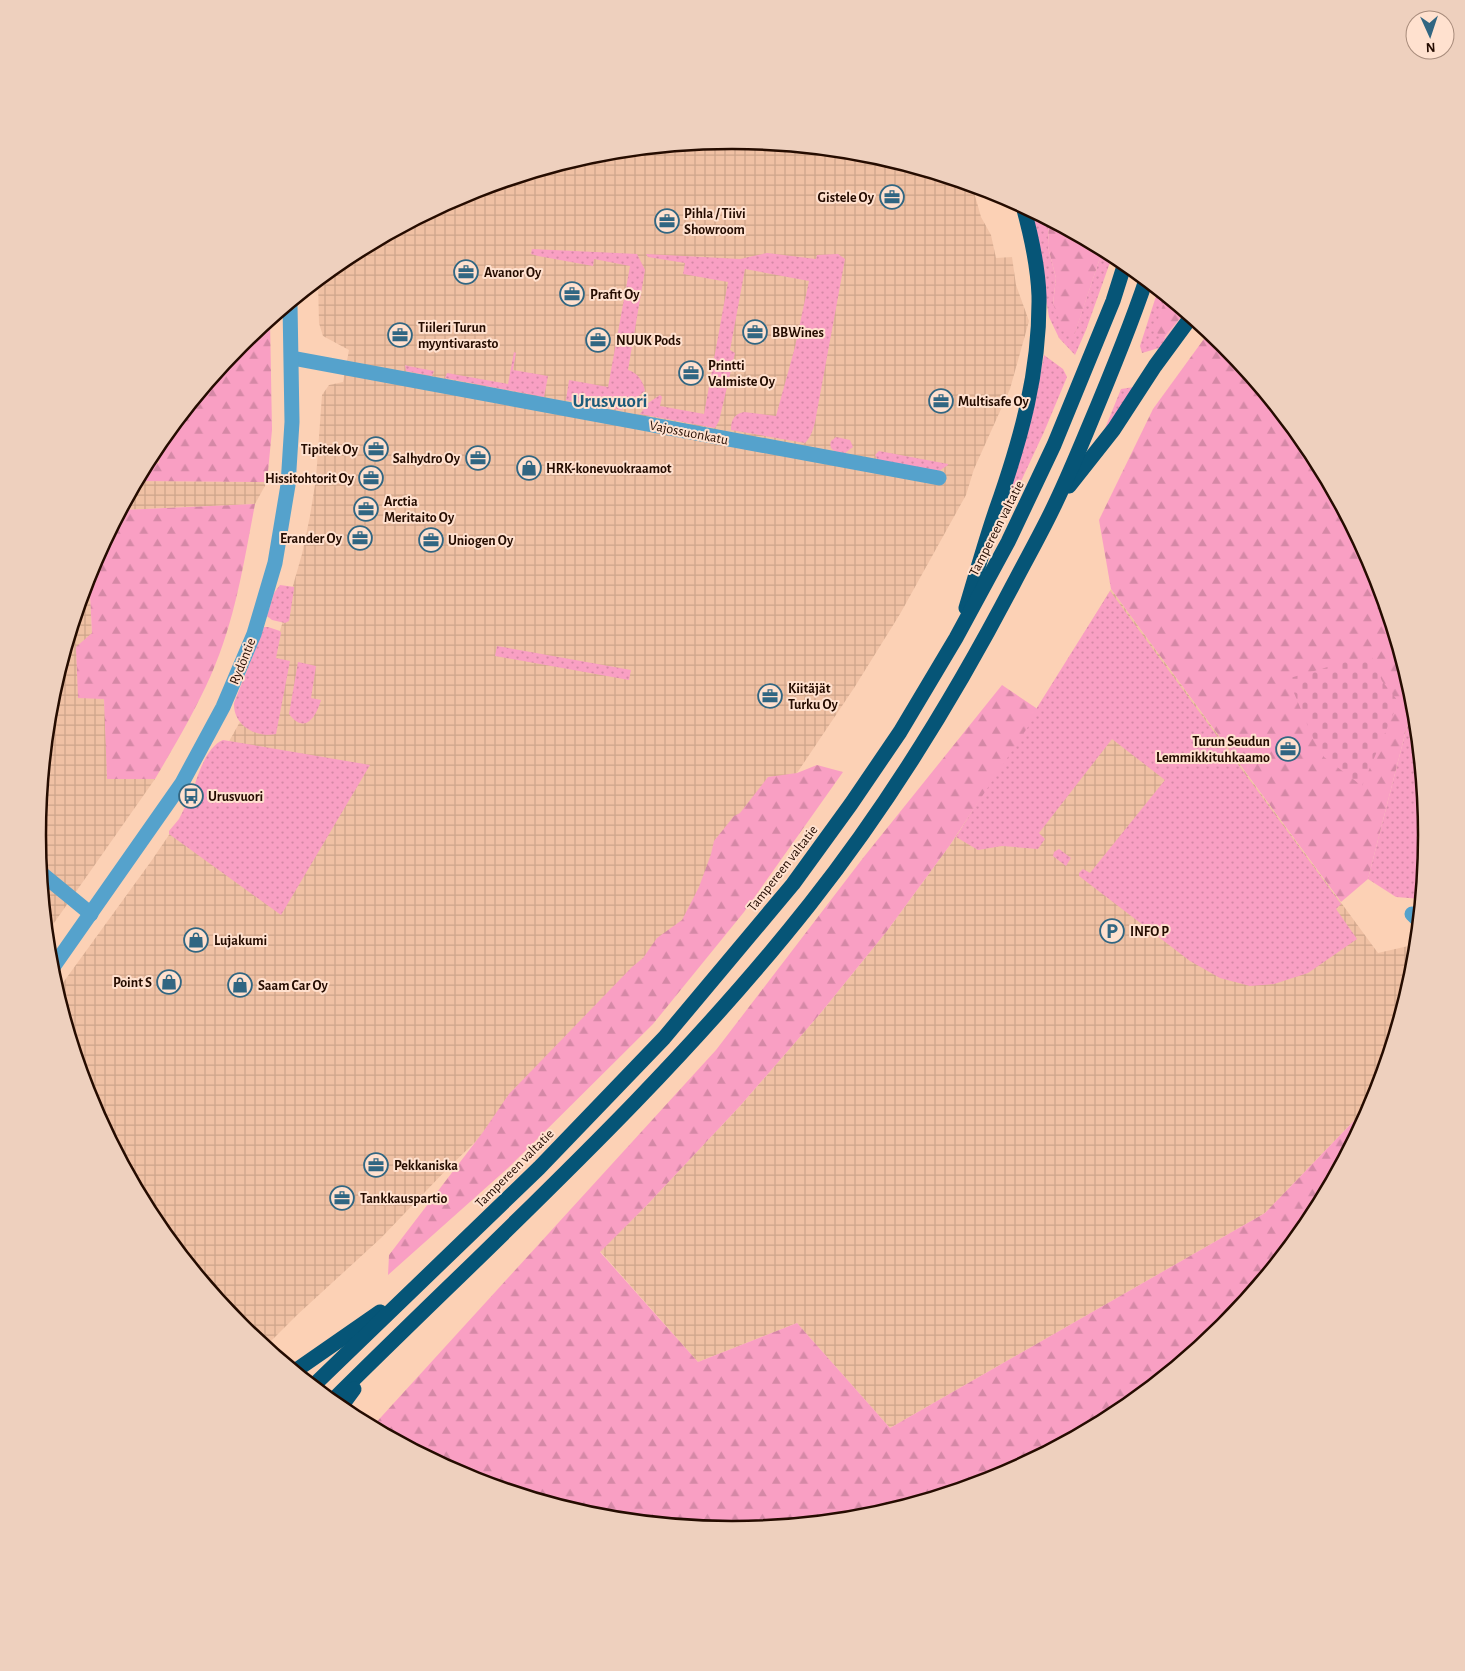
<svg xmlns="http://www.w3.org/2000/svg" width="1465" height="1671" font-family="'Alegreya Sans',sans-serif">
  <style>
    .industrial { fill: url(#industrial-grid) }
    .grass { fill: url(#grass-dots) }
    .forest { fill: url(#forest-firs) }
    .cemetery { fill: url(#cemetery-stones) }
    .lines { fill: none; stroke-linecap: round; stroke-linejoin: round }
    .minor { stroke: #55a2cc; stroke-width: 15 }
    .highway { stroke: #065577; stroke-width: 15 }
    .labels { text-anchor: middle; stroke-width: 4; stroke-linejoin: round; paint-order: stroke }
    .poi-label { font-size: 14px; font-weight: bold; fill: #250c00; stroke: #ffe1cf; text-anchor: start }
    .street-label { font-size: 14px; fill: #250c00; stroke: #ffe1cf }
    .district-label { font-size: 19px; font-weight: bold; fill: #1c5b7a; stroke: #ffe1cf }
    .rim { fill: none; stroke: #250c00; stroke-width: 2.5 }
  </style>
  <defs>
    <pattern id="industrial-grid" width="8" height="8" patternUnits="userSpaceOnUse" patternTransform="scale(1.25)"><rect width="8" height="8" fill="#f0c1a4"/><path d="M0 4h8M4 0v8" fill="none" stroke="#cea58b"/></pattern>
    <pattern id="grass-dots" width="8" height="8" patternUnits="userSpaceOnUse" patternTransform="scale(1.25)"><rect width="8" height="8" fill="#f99fc3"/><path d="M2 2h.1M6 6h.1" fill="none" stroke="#d588a6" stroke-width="1.8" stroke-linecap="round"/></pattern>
    <pattern id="forest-firs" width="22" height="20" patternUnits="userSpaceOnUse" patternTransform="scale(1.25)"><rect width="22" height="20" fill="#f99fc3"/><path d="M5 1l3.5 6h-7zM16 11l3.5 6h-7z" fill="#d588a6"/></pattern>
    <pattern id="cemetery-stones" width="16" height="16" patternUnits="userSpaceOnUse" patternTransform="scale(1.25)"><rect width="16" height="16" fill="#f99fc3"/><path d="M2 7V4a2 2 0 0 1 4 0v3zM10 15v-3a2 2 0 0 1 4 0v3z" fill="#d588a6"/></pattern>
  </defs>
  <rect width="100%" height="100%" fill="#fcd1b5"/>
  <g class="industrial">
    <path d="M 733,141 L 868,154 L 972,185 L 981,217 L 991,235 L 996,258 L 1012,257 L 1016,285 L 1029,321 L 1010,389 L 974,469 L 966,495 L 900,614 L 854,688 L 797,773 L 692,911 L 513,1106 L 448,1168 L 381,1238 L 297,1315 L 265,1347 L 241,1327 L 154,1221 L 90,1101 L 57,991 L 152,860 L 213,770 L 246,711 L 280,631 L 302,554 L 310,516 L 316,478 L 322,395 L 329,385 L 343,382 L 349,350 L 323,336 L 319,323 L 318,281 L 347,257 L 467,193 L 597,154 Z"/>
    <path d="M 158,445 L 159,463 L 147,463 L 155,449 Z"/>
    <path d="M 138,481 L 267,482 L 255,504 L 122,510 Z"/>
    <path d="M 89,576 L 92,633 L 104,699 L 108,779 L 155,779 L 47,933 L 38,836 L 51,700 Z"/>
    <path d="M 1111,589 L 1378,953 L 1417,944 L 1414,971 L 1376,1098 L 1265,1213 L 890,1428 L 797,1323 L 698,1362 L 600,1251 L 647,1205 L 740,1106 L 819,1015 L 887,931 L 950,845 L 1010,755 L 1039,710 Z"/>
  </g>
  <g class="grass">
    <path d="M 1031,211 L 1049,221 L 1048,247 L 1056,278 L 1053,304 L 1074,335 L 1103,249 L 1113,254 L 1086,330 L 1075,355 L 1059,338 L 1049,317 Z"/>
    <path d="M 532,249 L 637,254 L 645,270 L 628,370 C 638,373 643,381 645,391 L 621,410 L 566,400 L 569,380 L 608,387 L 630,266 L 594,259 L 593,266 L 538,256 L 531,254 Z"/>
    <path d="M 767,253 L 816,259 L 817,255 L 838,254 L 845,259 L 815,422 C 813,430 811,437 805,443 L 731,430 C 731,420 734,414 744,412 L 776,416 L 795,347 L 809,281 L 745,269 L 730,350 L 735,353 L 719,421 L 715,428 L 640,414 L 648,403 L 660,395 L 662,397 L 660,406 L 704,414 L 728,282 L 683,274 L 685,263 L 648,257 L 646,254 L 740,259 Z"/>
    <path d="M 1158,290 L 1166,296 L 1155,331 L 1165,338 L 1185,312 L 1159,348 L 1142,353 L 1140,346 Z"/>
    <path d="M 514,352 L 516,353 L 513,370 L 548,376 L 544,397 L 445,378 L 447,373 L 508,384 Z"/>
    <path d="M 1044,355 L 1063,369 L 1067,377 L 1044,432 L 1008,509 L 1001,517 L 1034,407 Z"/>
    <path d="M 405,365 L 408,366 L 434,371 L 432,376 L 406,371 Z"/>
    <path d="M 1134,387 L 1104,431 L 1121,389 Z"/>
    <path d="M 836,437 L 850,440 L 853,447 L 845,453 C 837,452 828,451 831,441 Z"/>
    <path d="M 879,451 L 948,464 L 948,465 L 939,471 L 878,460 L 875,455 Z"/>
    <path d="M 280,585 L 294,587 L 294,589 L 289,621 L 285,623 L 272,620 L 267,616 L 274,593 Z"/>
    <path d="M 1110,591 L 1341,904 L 1336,909 L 1357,939 L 1308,973 L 1274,984 L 1250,986 L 1220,978 L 1190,961 L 1079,876 L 1079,873 L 1083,869 L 1090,873 L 1165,780 L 1112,739 L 1039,833 L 1045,839 L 1038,849 L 1002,846 L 978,850 L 956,837 Z"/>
    <path d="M 264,627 L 268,627 L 280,631 L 281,633 L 276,658 L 290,661 L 276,734 C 256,738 233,725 234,703 Z"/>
    <path d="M 497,646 L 631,670 L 629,680 L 495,656 Z"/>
    <path d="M 298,662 L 316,666 L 311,698 L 321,700 C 316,717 305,735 289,714 Z"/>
    <path d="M 1414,699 L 1427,836 L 1421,899 L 1396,897 L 1368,879 Z"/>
    <path d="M 223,740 L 370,765 L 281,915 L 169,834 L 169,831 L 179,819 L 189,799 L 193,800 L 196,793 L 193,791 C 197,776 207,746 223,740 Z"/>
    <path d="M 1059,849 L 1071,858 L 1066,866 L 1053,856 L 1054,852 Z"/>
  </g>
  <g class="forest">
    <path d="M 1049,221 L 1103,249 L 1074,336 L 1062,326 L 1053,304 L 1056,278 L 1048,247 Z"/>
    <path d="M 1166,296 L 1185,312 L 1164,338 L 1154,331 Z"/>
    <path d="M 270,320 L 272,430 L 267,482 L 138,481 L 147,463 L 159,463 L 158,445 L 241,344 Z"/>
    <path d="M 1209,332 L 1224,344 L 1311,450 L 1375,570 L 1414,699 L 1368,879 L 1341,902 L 1111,589 L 1099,520 L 1153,409 Z"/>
    <path d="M 255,504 C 244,562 235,621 211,675 C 195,711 175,745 155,779 L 107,779 L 104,699 L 78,698 L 76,647 L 92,633 L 89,576 L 91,569 L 122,510 Z"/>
    <path d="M 1002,685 L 1039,710 L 950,845 L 887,931 L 819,1015 L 740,1106 L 647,1205 L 600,1252 L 698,1362 L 797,1323 L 890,1428 L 1265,1213 L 1376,1098 L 1310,1222 L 1224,1327 L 1118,1414 L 998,1478 L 868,1517 L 732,1530 L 597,1517 L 466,1477 L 372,1427 L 716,1050 L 863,858 Z"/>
    <path d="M 817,765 L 843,772 L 744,912 L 653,1024 L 508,1168 L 388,1275 L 389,1255 L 483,1132 L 509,1094 L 632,967 L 643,958 L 657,938 L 682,920 L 699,887 L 711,854 L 714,841 L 734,816 L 740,813 L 768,777 L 797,773 Z"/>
  </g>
  <path class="cemetery" d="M 1369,655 L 1371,655 L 1382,681 L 1398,701 L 1398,703 L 1362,786 L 1324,757 L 1313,738 L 1289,681 L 1290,678 Z"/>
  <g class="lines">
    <g class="minor">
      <path d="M 292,358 L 939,478"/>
      <path d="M 41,873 L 91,914"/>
      <path d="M 1412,914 L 1419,921"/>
      <path d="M 51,970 L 182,783 L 223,707 L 254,634 L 275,563 L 288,485 L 292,422 L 290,304"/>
    </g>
    <g class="highway">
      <path d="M 1069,486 L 1114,429 L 1155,366 L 1191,317"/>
      <path d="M 966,608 C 976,575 985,542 996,510 C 1021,439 1040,372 1039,296 C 1038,266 1031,235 1023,206"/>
      <path d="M 295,1371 L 380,1312"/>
      <path d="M 313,1386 L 539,1168 L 664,1038 L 793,884 L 851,804 L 900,732 L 956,638 L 1008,542 L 1054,445 L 1113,301 L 1125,263"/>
      <path d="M 332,1401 C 495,1239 667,1085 810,904 C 889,804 955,696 1014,583 C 1028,556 1043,530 1056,502 C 1067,479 1077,455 1087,431 C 1108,381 1129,331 1146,280"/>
      <path d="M 340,1408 L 354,1389"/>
    </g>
  </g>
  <defs>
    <g id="office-ring" transform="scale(1.25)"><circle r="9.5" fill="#ffe1cf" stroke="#316682" stroke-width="1.5"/><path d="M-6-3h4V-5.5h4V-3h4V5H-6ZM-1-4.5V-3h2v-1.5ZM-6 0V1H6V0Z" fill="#316682"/></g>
    <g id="shop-ring" transform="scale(1.25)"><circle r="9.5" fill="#ffe1cf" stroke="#316682" stroke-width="1.5"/><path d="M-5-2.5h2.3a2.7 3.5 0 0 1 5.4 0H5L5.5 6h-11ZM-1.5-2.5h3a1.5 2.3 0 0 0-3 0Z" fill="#316682"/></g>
    <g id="bus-ring" transform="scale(1.25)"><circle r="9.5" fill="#ffe1cf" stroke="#316682" stroke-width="1.5"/><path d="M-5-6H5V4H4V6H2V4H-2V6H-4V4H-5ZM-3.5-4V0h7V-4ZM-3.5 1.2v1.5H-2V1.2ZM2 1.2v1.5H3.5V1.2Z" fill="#316682"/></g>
    <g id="parking-ring" transform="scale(1.25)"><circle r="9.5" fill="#ffe1cf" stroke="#316682" stroke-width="1.5"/><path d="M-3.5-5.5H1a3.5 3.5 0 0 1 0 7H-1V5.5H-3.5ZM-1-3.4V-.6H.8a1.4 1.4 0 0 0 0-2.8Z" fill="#316682"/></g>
  </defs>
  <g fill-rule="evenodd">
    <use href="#office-ring" x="892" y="197"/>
    <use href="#office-ring" x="667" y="221"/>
    <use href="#office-ring" x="466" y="272"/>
    <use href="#office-ring" x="572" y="294"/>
    <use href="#office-ring" x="755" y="332"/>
    <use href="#office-ring" x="400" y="335"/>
    <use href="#office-ring" x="598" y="340"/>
    <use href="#office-ring" x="691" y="373"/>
    <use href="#office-ring" x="941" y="401"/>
    <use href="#office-ring" x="376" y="449"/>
    <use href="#office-ring" x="478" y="458"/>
    <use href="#shop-ring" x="529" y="468"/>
    <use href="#office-ring" x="371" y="478"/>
    <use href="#office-ring" x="366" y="509"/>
    <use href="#office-ring" x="360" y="538"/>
    <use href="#office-ring" x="431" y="540"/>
    <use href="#office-ring" x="770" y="696"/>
    <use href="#office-ring" x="1288" y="749"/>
    <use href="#bus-ring" x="191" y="796"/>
    <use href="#parking-ring" x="1112" y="931"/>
    <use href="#shop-ring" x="196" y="940"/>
    <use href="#shop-ring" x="169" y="982"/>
    <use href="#shop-ring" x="240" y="985"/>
    <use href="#office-ring" x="376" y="1165"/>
    <use href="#office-ring" x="342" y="1198"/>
  </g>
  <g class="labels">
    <g class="poi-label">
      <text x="874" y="202" text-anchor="end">Gistele Oy</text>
      <text x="684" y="218">Pihla / Tiivi<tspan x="684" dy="16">Showroom</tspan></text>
      <text x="484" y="277">Avanor Oy</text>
      <text x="590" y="299">Prafit Oy</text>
      <text x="418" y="332">Tiileri Turun<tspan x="418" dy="16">myyntivarasto</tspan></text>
      <text x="772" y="337">BBWines</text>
      <text x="616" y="345">NUUK Pods</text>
      <text x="708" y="370">Printti<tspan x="708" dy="16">Valmiste Oy</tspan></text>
      <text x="958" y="406">Multisafe Oy</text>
      <text x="358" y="454" text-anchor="end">Tipitek Oy</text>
      <text x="460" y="463" text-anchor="end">Salhydro Oy</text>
      <text x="546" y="473">HRK-konevuokraamot</text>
      <text x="354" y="483" text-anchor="end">Hissitohtorit Oy</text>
      <text x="384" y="506">Arctia<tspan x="384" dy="16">Meritaito Oy</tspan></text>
      <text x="342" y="543" text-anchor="end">Erander Oy</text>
      <text x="448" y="545">Uniogen Oy</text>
      <text x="788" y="693">Kiitäjät<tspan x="788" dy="16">Turku Oy</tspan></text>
      <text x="1270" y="746" text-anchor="end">Turun Seudun<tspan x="1270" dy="16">Lemmikkituhkaamo</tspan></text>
      <text x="208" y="801">Urusvuori</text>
      <text x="1130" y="936">INFO P</text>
      <text x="214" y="945">Lujakumi</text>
      <text x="152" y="987" text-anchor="end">Point S</text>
      <text x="258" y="990">Saam Car Oy</text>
      <text x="394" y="1170">Pekkaniska</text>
      <text x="360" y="1203">Tankkauspartio</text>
    </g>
    <g class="street-label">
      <text transform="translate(689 432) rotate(11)" y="5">Vajossuonkatu</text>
      <text transform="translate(996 528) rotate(-63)" y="5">Tampereen valtatie</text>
      <text transform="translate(242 661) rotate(-68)" y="5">Rydöntie</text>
      <text transform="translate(782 868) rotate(-52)" y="5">Tampereen valtatie</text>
      <text transform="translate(514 1168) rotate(-45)" y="5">Tampereen valtatie</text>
    </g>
    <g class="district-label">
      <text x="610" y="407">Urusvuori</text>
    </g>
  </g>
  <path d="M0 0H1465V1671H0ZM46 835a686 686 0 1 1 1372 0a686 686 0 1 1-1372 0Z" fill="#eed0be" fill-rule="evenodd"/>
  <path class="rim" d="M46 835a686 686 0 1 1 1372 0a686 686 0 1 1-1372 0Z"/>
  <g transform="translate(1430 35) rotate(177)"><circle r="24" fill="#ffe1cf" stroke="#a88c7c"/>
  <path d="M0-4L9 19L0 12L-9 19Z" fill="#316682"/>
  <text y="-8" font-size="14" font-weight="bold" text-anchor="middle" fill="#250c00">N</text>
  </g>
</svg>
